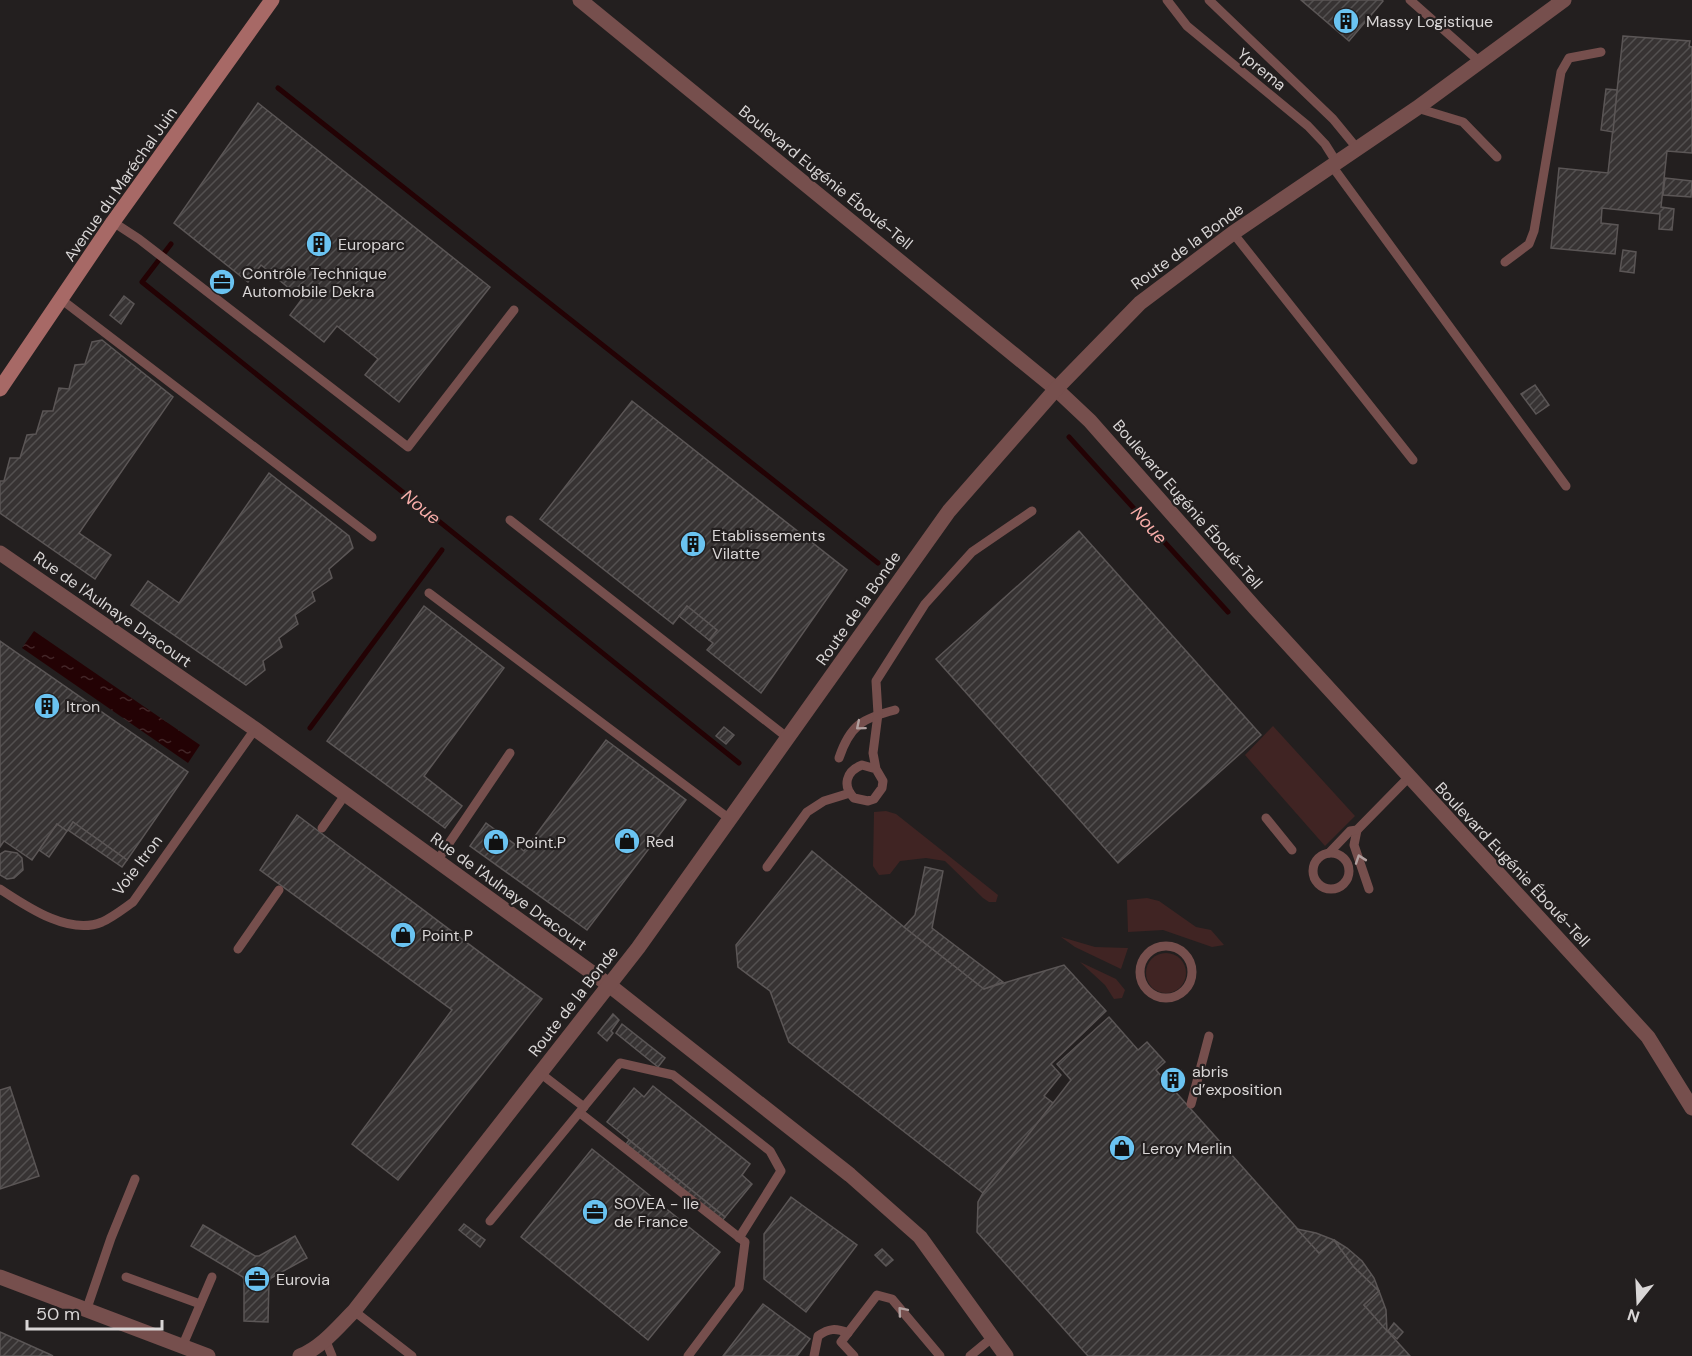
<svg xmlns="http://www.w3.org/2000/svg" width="1692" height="1356" font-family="'DM Sans',sans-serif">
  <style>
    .green { fill: #402423 }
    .water { fill: url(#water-ripples) }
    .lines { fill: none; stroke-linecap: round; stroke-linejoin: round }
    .stream { stroke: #230204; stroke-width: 5 }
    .building { fill: url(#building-hatch); stroke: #5b5656; stroke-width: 1.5 }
    .lane { stroke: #764f4d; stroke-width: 9 }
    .street { stroke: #764f4d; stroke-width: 15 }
    .secondary { stroke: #a76966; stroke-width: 15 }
    .oneway { stroke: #b1a09f }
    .labels { text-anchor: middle; stroke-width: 4.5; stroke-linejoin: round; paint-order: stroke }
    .poi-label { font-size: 16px; fill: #d9d6d6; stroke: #231f1f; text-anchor: start }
    .street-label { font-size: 16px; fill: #d9d6d6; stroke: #231f1f }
    .water-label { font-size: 18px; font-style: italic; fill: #f8ada9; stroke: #231f1f }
  </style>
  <defs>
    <pattern id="water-ripples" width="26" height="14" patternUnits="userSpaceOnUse" patternTransform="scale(1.5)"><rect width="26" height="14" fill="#230204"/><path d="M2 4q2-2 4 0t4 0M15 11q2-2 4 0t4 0" fill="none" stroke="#422628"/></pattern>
    <pattern id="building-hatch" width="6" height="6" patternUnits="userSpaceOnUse" patternTransform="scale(1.5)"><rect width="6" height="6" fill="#373333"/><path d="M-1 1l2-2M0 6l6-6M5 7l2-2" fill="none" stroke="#535050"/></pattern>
  </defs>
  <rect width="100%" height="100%" fill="#231f1f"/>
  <g class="green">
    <path d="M 1273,726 L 1355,816 L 1325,846 L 1245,755 Z"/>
    <path d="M 886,811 L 896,814 L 998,895 L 996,902 L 989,902 L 983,898 L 945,861 L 926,858 L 900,861 L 890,874 L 879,875 L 873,866 L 874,812 Z"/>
    <path d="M 1147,898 L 1159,901 L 1196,927 L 1211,930 L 1224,945 L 1212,947 L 1163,930 L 1128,932 L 1127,900 Z"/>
    <path d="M 1061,937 L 1095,947 L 1128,948 L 1121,969 L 1075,947 Z"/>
    <circle cx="1166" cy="973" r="20"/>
    <path d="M 1080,962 L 1116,979 L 1125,990 L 1122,998 L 1114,999 L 1105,985 Z"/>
  </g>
  <path class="water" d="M 34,631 L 200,745 L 188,763 L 22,648 Z"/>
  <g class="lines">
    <g class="stream">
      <path d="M 278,88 L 878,563"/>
      <path d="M 171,244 L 142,282 L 739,763"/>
      <path d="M 1069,437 L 1228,612"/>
      <path d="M 310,728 L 442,550"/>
    </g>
  </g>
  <g class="building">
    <path d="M 1301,0 L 1382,0 L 1383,1 L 1349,41 Z"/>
    <path d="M 1623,36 L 1690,41 L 1689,46 L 1692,47 L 1692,153 L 1667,151 L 1661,207 L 1674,209 L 1672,230 L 1659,229 L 1660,214 L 1602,208 L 1601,223 L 1618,225 L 1615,254 L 1551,248 L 1559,168 L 1608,173 Z"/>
    <path d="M 1606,89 L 1617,90 L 1613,132 L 1601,130 Z"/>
    <path d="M 258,103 L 490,287 L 399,402 L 365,375 L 378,359 L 337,326 L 324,342 L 290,315 L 302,299 L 261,265 L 248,282 L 174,223 Z"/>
    <path d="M 1665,178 L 1692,181 L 1691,197 L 1663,195 Z"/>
    <path d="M 1623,250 L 1636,252 L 1634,273 L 1620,271 Z"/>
    <path d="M 124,296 L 134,304 L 121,324 L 110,315 Z"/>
    <path d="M 102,340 L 173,397 L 79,533 L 111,555 L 95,579 L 0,513 L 0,481 L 4,481 L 10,458 L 20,458 L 27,435 L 36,434 L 43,411 L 53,411 L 59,388 L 69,389 L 75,365 L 85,364 L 92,342 Z"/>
    <path d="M 1535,385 L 1549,405 L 1536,414 L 1521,394 Z"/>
    <path d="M 632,401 L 847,570 L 761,693 L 707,650 L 713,643 L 709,640 L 717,630 L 687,606 L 673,624 L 540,519 Z"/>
    <path d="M 269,473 L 349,536 L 353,548 L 329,569 L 332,578 L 312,592 L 315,601 L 295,615 L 298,624 L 279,638 L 282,647 L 263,661 L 265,670 L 246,685 L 131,605 L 148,581 L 179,603 Z"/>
    <path d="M 1079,531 L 1261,735 L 1118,863 L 936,659 Z"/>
    <path d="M 424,606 L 504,668 L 424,776 L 462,806 L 445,828 L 327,741 Z"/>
    <path d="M 687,606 L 717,630 L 709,640 L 679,616 Z"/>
    <path d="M 0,641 L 188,772 L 127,860 L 73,822 L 67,831 L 57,824 L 32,860 L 4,841 L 0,847 Z"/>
    <path d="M 724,727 L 734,735 L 726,744 L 716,736 Z"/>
    <path d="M 606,740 L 686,800 L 587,930 L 470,846 L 486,823 L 524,851 Z"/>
    <path d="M 297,815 L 542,999 L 398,1180 L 352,1144 L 452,1010 L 260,870 Z"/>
    <path d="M 73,822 L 127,860 L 122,867 L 68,830 Z"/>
    <path d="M 57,824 L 67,831 L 49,857 L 39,850 Z"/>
    <path d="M 5,851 L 17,853 L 22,858 L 23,870 L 14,878 L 7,879 L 0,875 L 0,854 Z"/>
    <path d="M 812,851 L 904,927 L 984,989 L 1064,965 L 1106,1011 L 1051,1064 L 1061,1075 L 1044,1096 L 1053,1103 L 983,1193 L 789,1042 L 770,991 L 738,967 L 736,945 Z"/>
    <path d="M 925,867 L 943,871 L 932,928 L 1003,982 L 984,989 L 904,927 L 915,915 Z"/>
    <path d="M 613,1014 L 619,1020 L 611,1031 L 613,1033 L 607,1041 L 598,1033 Z"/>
    <path d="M 1109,1017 L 1138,1050 L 1147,1042 L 1165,1062 L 1156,1070 L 1319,1253 L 1334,1240 L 1354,1267 L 1379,1291 L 1364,1305 L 1410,1356 L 1088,1356 L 977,1232 L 978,1202 L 983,1193 L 1071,1080 L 1057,1064 Z"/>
    <path d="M 622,1024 L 665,1058 L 658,1067 L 616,1033 Z"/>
    <path d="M 1172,1073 L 1181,1082 L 1175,1088 L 1166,1079 Z"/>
    <path d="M 653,1086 L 750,1164 L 742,1175 L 752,1184 L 725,1217 L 607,1122 L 634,1088 L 644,1097 Z"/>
    <path d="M 10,1087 L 39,1176 L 0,1189 L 0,1090 Z"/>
    <path d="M 629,1140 L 725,1217 L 722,1221 L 626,1144 Z"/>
    <path d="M 592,1149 L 720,1252 L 648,1340 L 521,1237 Z"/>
    <path d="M 791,1197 L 857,1245 L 806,1312 L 764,1279 L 764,1234 Z"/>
    <path d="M 464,1224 L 485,1240 L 480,1247 L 459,1230 Z"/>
    <path d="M 203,1225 L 255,1256 L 259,1256 L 295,1236 L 307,1258 L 271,1278 L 269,1281 L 268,1322 L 244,1321 L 244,1280 L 243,1277 L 191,1246 Z"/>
    <path d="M 1297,1229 L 1316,1233 L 1334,1240 L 1319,1253 Z"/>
    <path d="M 1334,1240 L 1347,1248 L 1362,1261 L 1374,1278 L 1379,1291 L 1354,1267 Z"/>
    <path d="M 882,1249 L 893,1260 L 886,1266 L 875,1255 Z"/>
    <path d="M 1379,1291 L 1386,1310 L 1387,1331 L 1364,1305 Z"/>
    <path d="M 763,1304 L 810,1339 L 797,1356 L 723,1356 Z"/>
    <path d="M 1394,1323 L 1403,1332 L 1397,1339 L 1388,1331 Z"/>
    <path d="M 0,1332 L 49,1354 L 53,1356 L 0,1356 Z"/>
  </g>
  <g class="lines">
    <g class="lane">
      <path d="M 1167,0 L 1187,26 L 1308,126 L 1325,144 L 1337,163"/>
      <path d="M 1209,0 L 1333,119 L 1356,147"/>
      <path d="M 1410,0 L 1480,62"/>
      <path d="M 1417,108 L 1463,122 L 1497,157"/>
      <path d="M 1332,166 L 1566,486"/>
      <path d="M 113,222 L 139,239 L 408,447 L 514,310"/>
      <path d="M 1233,233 L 1413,460"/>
      <path d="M 1505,262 L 1529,244 L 1534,231 L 1561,72 L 1569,58 L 1601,52"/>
      <path d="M 62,300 L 372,537"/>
      <path d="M 510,520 L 788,738"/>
      <path d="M 429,593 L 731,820"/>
      <path d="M 839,758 C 850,725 863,718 895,710"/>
      <path d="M 876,769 L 862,765 C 846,771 842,786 854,798 L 868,801 L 874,799 L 882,788 L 883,781 L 876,769 L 873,753 L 878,714 L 876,681 L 925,604 L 972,552 L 1032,511"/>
      <path d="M 1266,818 L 1292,850"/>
      <path d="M 322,828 L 345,795"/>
      <path d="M 1357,830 L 1354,845 L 1369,889"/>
      <circle cx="1331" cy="871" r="18"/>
      <path d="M 1329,853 L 1350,831 L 1357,830 L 1409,777"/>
      <path d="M 437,861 L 510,753"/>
      <path d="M 767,867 L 807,812 L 824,801 L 850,793"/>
      <path d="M 0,889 C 26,906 69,936 102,922 C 113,917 123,909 133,902 L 255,729"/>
      <circle cx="1166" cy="972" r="26"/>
      <path d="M 238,949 L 279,890"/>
      <path d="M 540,1073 L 584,1107"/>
      <path d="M 1191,1104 L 1209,1036"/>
      <path d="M 580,1113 L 745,1242 L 739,1288 L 688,1356"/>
      <path d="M 490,1221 L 620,1063 L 673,1075 L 770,1151 L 781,1171 L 739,1238"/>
      <path d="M 126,1277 L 200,1304"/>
      <path d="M 86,1311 L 111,1238 L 135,1179"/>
      <path d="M 354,1311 L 412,1356"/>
      <path d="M 325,1339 L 332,1356"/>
      <path d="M 182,1347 L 212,1277"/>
      <path d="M 814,1356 L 818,1336 C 829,1328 836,1328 848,1333"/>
      <path d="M 854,1356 L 841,1342 L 877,1295 L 892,1299 L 940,1356"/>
      <path d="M 970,1356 L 993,1337"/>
    </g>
    <g class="street">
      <path d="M 580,0 L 1056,389 L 1090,421 L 1255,608 L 1648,1037 L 1692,1108"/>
      <path d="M 0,553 L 255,729 L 609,985 L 850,1175 L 920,1237 L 1006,1356"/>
      <path d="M 0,1277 L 208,1356"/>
      <path d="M 300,1356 C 322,1347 338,1327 354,1311 L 638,948 L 949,511 L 1056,389 L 1140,303 L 1233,233 L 1417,108 L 1564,0"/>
    </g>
    <path class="secondary" d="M 0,389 L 113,222 L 272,0"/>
  </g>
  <defs><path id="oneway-chevron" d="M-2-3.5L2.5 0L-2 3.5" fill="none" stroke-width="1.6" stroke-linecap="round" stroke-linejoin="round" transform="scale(1.5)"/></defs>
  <g class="oneway">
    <use href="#oneway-chevron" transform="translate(860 726) rotate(140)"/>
    <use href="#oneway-chevron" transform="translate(1360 859) rotate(-109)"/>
    <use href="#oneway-chevron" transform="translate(902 1311) rotate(-130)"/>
  </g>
  <defs>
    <g id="building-disc" transform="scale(1.35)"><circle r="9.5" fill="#6ac3f1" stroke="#231f1f"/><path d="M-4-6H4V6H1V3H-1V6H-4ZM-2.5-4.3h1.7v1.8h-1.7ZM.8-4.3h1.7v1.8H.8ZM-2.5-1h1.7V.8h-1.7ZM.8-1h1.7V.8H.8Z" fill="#111"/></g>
    <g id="office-disc" transform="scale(1.35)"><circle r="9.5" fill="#6ac3f1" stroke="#231f1f"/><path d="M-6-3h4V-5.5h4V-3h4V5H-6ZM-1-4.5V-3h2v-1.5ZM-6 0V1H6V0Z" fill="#111"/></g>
    <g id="shop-disc" transform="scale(1.35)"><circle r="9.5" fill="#6ac3f1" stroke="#231f1f"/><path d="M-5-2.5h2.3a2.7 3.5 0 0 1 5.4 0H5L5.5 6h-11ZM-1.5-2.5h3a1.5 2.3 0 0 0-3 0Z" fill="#111"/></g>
  </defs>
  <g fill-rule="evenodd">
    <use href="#building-disc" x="1346" y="21"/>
    <use href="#building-disc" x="319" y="244"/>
    <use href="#office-disc" x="222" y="282"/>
    <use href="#building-disc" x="693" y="544"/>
    <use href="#building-disc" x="47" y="706"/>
    <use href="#shop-disc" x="627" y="841"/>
    <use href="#shop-disc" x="496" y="842"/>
    <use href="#shop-disc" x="403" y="935"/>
    <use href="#building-disc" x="1173" y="1080"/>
    <use href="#shop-disc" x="1122" y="1148"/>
    <use href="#office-disc" x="595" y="1212"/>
    <use href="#office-disc" x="257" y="1279"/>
  </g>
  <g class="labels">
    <g class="poi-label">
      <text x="1366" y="27">Massy Logistique</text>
      <text x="338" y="250">Europarc</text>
      <text x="242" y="279">Contrôle Technique<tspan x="242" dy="18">Automobile Dekra</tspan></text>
      <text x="712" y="541">Etablissements<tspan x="712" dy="18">Vilatte</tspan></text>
      <text x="66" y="712">Itron</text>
      <text x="646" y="847">Red</text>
      <text x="516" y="848">Point.P</text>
      <text x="422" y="941">Point P</text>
      <text x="1192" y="1077">abris<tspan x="1192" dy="18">d’exposition</tspan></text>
      <text x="1142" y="1154">Leroy Merlin</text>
      <text x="614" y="1209">SOVEA - Ile<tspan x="614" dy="18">de France</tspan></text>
      <text x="276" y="1285">Eurovia</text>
    </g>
    <g class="street-label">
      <text transform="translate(1262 69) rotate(39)" y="6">Yprema</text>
      <text transform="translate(826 177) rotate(39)" y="6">Boulevard Eugénie Éboué-Tell</text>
      <text transform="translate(120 184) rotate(-55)" y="6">Avenue du Maréchal Juin</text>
      <text transform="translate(1187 246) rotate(-36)" y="6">Route de la Bonde</text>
      <text transform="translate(1188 504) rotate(49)" y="6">Boulevard Eugénie Éboué-Tell</text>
      <text transform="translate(858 608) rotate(-55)" y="6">Route de la Bonde</text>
      <text transform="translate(113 609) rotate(35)" y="6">Rue de l'Aulnaye Dracourt</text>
      <text transform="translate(1513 864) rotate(47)" y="6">Boulevard Eugénie Éboué-Tell</text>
      <text transform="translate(137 865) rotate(-53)" y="6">Voie Itron</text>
      <text transform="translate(509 891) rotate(36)" y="6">Rue de l'Aulnaye Dracourt</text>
      <text transform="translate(573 1001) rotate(-52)" y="6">Route de la Bonde</text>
    </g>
    <g class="water-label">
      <text transform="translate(421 507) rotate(39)" y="6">Noue</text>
      <text transform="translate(1149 525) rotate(48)" y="6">Noue</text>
    </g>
  </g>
  <g transform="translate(1638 1302) rotate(198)" stroke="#231f1f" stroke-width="4.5" paint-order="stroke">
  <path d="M0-4.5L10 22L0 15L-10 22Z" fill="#d9d6d6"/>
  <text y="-9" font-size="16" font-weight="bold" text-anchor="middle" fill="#d9d6d6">N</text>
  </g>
  <path d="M27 1320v9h135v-9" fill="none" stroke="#d9d6d6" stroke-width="3"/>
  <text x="36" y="1320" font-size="18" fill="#d9d6d6" stroke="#231f1f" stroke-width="4.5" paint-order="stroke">50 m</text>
</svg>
